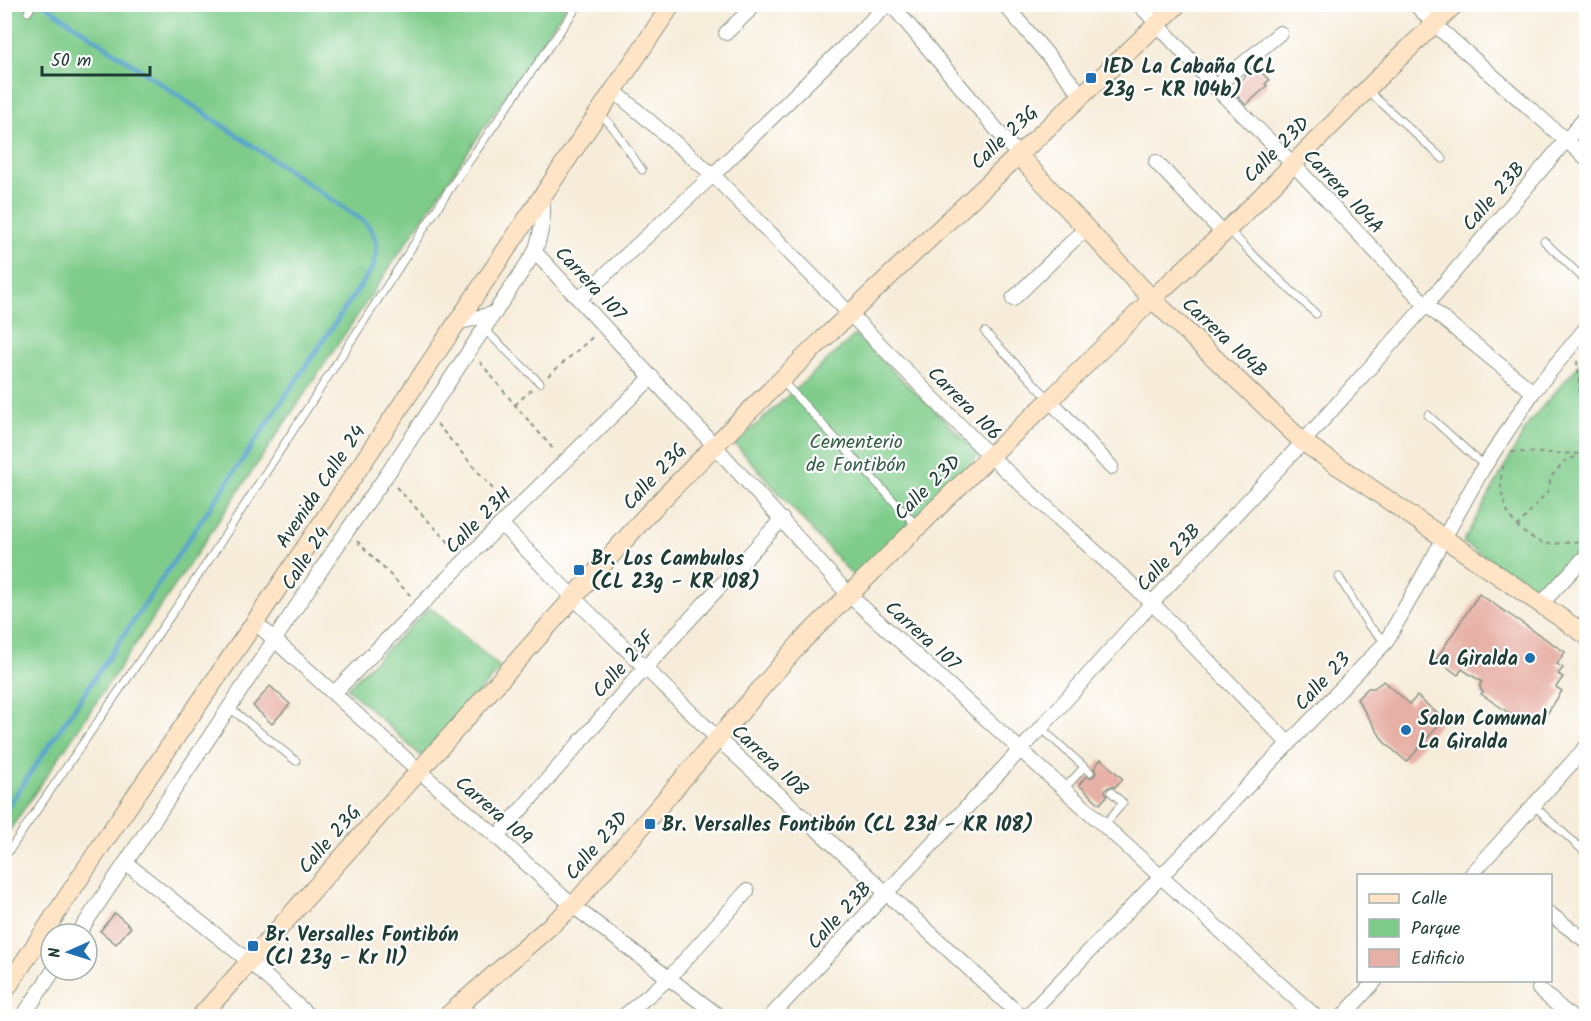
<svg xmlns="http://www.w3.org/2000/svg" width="1591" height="1021" font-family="Kalam,sans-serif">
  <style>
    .green { fill: #7fcc8a; stroke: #4f845f; stroke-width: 1.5 }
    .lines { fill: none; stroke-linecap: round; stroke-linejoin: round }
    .stream { stroke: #58a2d0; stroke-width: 4.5 }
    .building { fill: #e7b0a6 }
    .lane-casing { stroke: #8a9486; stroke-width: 9 }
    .street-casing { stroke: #8a9486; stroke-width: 16 }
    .secondary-casing { stroke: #8a9486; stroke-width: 20 }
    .path { stroke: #8a9486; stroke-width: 2; stroke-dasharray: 4.5 4.5; stroke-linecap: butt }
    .lane { stroke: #fff; stroke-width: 7 }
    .street { stroke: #fff; stroke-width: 14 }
    .secondary { stroke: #ffe4c6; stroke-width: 18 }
    .poi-dot { fill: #1f6fb2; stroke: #fff; stroke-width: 2 }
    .labels { text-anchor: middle; stroke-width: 4.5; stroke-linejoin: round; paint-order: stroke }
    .poi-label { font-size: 20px; font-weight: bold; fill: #1f3d34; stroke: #fff; text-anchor: start }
    .street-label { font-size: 20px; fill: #1f3d34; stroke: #fff }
    .park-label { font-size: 20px; fill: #37614a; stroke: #fff }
  </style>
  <rect width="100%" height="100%" fill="#fff"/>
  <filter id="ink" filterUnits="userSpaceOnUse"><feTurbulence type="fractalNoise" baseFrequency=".0167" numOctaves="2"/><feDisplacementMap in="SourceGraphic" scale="12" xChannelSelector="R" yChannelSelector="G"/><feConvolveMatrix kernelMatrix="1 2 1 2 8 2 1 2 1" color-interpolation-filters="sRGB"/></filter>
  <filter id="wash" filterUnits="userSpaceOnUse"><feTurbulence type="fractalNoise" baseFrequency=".008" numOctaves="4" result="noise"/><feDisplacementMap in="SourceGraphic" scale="24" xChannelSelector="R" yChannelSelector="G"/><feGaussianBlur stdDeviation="1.35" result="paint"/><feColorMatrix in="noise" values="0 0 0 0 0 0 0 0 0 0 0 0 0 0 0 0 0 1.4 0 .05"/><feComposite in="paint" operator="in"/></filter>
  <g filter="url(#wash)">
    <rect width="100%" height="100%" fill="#f6ecd9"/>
    <g class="green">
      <path d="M 5,5 L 567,5 L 5,837 Z"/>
      <path d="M 855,335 L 980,454 L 854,577 L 735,444 Z"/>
      <path d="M 1586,357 L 1586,545 L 1540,596 L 1463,542 L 1530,421 Z"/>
      <path d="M 430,607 L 501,668 L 421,756 L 347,688 Z"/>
    </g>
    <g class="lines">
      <path class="stream" d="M 4,812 L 373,267 C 379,247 379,240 366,223 L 45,5"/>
    </g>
    <g id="blocks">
      <g class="building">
        <path d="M 1255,66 L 1269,80 L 1265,84 L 1267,86 L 1246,105 L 1238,97 L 1237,85 Z"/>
        <path d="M 1479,594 L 1565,652 L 1557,664 L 1563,668 L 1558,674 L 1563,677 L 1556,687 L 1562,691 L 1543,720 L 1540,717 L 1537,721 L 1534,719 L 1532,722 L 1529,720 L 1528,722 L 1525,720 L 1524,723 L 1481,694 L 1483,692 L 1480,689 L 1481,687 L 1479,686 L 1482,682 L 1462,669 L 1458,675 L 1436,659 Z"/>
        <path d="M 1384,681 L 1410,704 L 1417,696 L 1444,719 L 1407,762 L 1384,742 L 1357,699 L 1368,688 L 1374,688 Z"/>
        <path d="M 270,686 L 290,704 L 272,724 L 253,706 Z"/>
        <path d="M 1101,759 L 1123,779 L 1114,788 L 1112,786 L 1107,788 L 1105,791 L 1107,796 L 1100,804 L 1079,785 L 1086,776 L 1089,778 L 1094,776 L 1096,773 L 1094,768 Z"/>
        <path d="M 115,913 L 131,927 L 116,944 L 100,931 Z"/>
      </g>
    </g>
  </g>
  <g filter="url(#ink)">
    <use href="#blocks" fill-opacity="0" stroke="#8a9486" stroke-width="1.5"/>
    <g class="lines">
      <g class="lane-casing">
        <g id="lane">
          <path d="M 28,12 L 33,4"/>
          <path d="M 1367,90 L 1443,159"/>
          <path d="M 601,114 L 614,129 L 642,170"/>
          <path d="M 1229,230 L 1249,251 L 1316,314"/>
          <path d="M 1544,241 L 1586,281"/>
          <path d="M 484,329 L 540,383"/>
          <path d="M 985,332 L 1049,399"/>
          <path d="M 783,382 L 916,525"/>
          <path d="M 1428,415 L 1473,456 L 1486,466"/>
          <path d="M 1339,577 L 1368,625 L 1386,642"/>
          <path d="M 230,708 L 296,761"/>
          <path d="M 1041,728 L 1090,772"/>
          <path d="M 1064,789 L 1084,767"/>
          <path d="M 1534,805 L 1548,819 L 1586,853"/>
          <path d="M 1104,825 L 1123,803 L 1111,792"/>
          <path d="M 4,858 L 211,557 L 451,187 L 579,4"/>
        </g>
      </g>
      <g class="street-casing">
        <g id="street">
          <path d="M 891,4 L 1018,155"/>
          <path d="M 1004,4 L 1082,95"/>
          <path d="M 1139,4 L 1215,87 L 1293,164 L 1426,305 L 1533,392"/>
          <path d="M 1415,4 L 1434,24 L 1586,158"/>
          <path d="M 726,33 L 756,4"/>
          <path d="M 1215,87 L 1280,33"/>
          <path d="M 614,91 L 713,175 L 990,456 L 1152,603 L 1289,744"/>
          <path d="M 1156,162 L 1223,233"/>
          <path d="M 535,252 L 714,445 L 849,595 L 1315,1016"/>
          <path d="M 579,299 L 713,175 L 888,4"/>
          <path d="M 1013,299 L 1086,228"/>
          <path d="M 457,323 L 495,313"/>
          <path d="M 1050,400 L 1111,467"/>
          <path d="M 501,524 L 574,598 L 718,739 L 1021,1016"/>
          <path d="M 1541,604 L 1586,556"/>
          <path d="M 255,622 L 419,771 L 497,837 L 573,906 L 719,1016"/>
          <path d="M 334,693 L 513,512 L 652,377"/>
          <path d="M 497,837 L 645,668 L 782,519"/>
          <path d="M 126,863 L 250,962 L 309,1016"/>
          <path d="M 1470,876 L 1586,747"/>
          <path d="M 1550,914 L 1586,941"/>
          <path d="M 78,934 L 347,531 L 386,476 L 535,252 C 541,233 545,217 542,197"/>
          <path d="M 1539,989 L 1570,1016"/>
          <path d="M 460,1005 L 470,1016"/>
          <path d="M 23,1016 L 54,970"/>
          <path d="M 624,1016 L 668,979 L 747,891"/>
          <path d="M 771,1016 L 1041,728 L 1152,603 L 1303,442 L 1426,305 L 1586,117"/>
          <path d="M 1027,1016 L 1386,642 L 1482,470 L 1533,392 L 1586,328"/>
          <path d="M 1343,1016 L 1376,980"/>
        </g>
      </g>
      <g class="secondary-casing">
        <g id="secondary">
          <path d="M 1018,155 L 1152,299 L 1303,442 L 1586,635"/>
          <path d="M 4,992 L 103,843 L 255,622 L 672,4"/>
          <path d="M 201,1016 L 646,516 C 816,338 1001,175 1178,4"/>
          <path d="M 447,1016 L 573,906 L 802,641 L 990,456 L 1050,400 L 1152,299 L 1243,215 L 1379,77 L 1455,4"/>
        </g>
      </g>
      <g class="path">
        <path d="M 1577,361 L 1586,465"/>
        <path d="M 480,362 L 515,405 L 555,451"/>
        <path d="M 548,376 L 594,336"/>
        <path d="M 1579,388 L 1586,387"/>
        <path d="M 515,405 L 532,389"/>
        <path d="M 437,424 L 504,502"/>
        <path d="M 1511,452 L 1584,454"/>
        <path d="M 1503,466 C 1496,492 1507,524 1531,537 C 1535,539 1539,542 1543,543 C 1557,545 1573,542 1586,540"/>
        <path d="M 396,487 L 456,550"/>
        <path d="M 1517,527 L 1548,491 L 1551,477 L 1566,460 L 1586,454"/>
        <path d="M 357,541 L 410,595"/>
      </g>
      <use href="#lane" class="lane"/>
      <use href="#street" class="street"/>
      <use href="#secondary" class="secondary"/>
    </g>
  </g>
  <g class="poi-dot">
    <rect x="1085" y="72" width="12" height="12" rx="3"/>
    <rect x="573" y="564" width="12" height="12" rx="3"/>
    <circle cx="1530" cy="658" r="6"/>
    <circle cx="1406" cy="730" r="6"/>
    <rect x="644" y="818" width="12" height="12" rx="3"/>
    <rect x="247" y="940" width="12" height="12" rx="3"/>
  </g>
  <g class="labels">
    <g class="poi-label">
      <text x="1103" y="73">IED La Cabaña (CL<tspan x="1103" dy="23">23g - KR 104b)</tspan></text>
      <text x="591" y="565">Br. Los Cambulos<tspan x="591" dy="23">(CL 23g - KR 108)</tspan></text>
      <text x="1518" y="665" text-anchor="end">La Giralda</text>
      <text x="1418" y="725">Salon Comunal<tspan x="1418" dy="23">La Giralda</tspan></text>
      <text x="662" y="831">Br. Versalles Fontibón (CL 23d - KR 108)</text>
      <text x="265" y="941">Br. Versalles Fontibón<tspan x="265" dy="23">(Cl 23g - Kr 11)</tspan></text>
    </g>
    <g class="street-label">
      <text transform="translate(1004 137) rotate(-43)" y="7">Calle 23G</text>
      <text transform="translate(1276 149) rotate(-45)" y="7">Calle 23D</text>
      <text transform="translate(1344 191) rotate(47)" y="7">Carrera 104A</text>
      <text transform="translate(1493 196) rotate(-49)" y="7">Calle 23B</text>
      <text transform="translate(591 283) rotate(47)" y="7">Carrera 107</text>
      <text transform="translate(1225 337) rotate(43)" y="7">Carrera 104B</text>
      <text transform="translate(965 403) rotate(45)" y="7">Carrera 106</text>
      <text transform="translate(654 476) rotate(-47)" y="7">Calle 23G</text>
      <text transform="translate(320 486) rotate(-56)" y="7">Avenida Calle 24</text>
      <text transform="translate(927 487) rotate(-44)" y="7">Calle 23D</text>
      <text transform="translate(478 520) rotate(-45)" y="7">Calle 23H</text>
      <text transform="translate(1168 557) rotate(-47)" y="7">Calle 23B</text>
      <text transform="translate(305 558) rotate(-57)" y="7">Calle 24</text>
      <text transform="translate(923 635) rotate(42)" y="7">Carrera 107</text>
      <text transform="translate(623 664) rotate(-48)" y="7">Calle 23F</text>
      <text transform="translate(1322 681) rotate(-47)" y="7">Calle 23</text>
      <text transform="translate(770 760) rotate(43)" y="7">Carrera 108</text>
      <text transform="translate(494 810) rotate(41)" y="7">Carrera 109</text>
      <text transform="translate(329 839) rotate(-49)" y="7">Calle 23G</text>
      <text transform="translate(596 845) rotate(-49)" y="7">Calle 23D</text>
      <text transform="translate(839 915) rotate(-47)" y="7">Calle 23B</text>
    </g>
    <g class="park-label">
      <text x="856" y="448">Cementerio<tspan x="856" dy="23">de Fontibón</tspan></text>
    </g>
  </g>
  <rect width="1591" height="1021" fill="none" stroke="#fff" stroke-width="24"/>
  <rect x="1357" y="874" width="195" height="108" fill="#ffffff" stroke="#a5b1ae" stroke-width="1.5"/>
  <rect x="1369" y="894" width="30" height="9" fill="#ffe4c6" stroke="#a5b1ae" stroke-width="1.5"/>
  <text x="1411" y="904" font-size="18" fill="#1f3d34">Calle</text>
  <rect x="1369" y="919" width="30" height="18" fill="#7fcc8a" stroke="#a5b1ae" stroke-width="1.5"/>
  <text x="1411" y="934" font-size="18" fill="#1f3d34">Parque</text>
  <rect x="1369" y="949" width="30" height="18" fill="#e7b0a6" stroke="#a5b1ae" stroke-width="1.5"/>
  <text x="1411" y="964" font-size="18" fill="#1f3d34">Edificio</text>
  <g transform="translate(69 952) rotate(267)"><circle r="28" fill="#ffffff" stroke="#a5b1ae" stroke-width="1.5"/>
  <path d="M0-4.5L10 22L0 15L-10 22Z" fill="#1f6fb2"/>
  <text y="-9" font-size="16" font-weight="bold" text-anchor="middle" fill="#1f3d34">N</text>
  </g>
  <path d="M42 66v9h108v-9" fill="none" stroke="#1f3d34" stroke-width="3"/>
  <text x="51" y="66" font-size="18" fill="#1f3d34" stroke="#ffffff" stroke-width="4.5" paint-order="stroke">50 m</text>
</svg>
